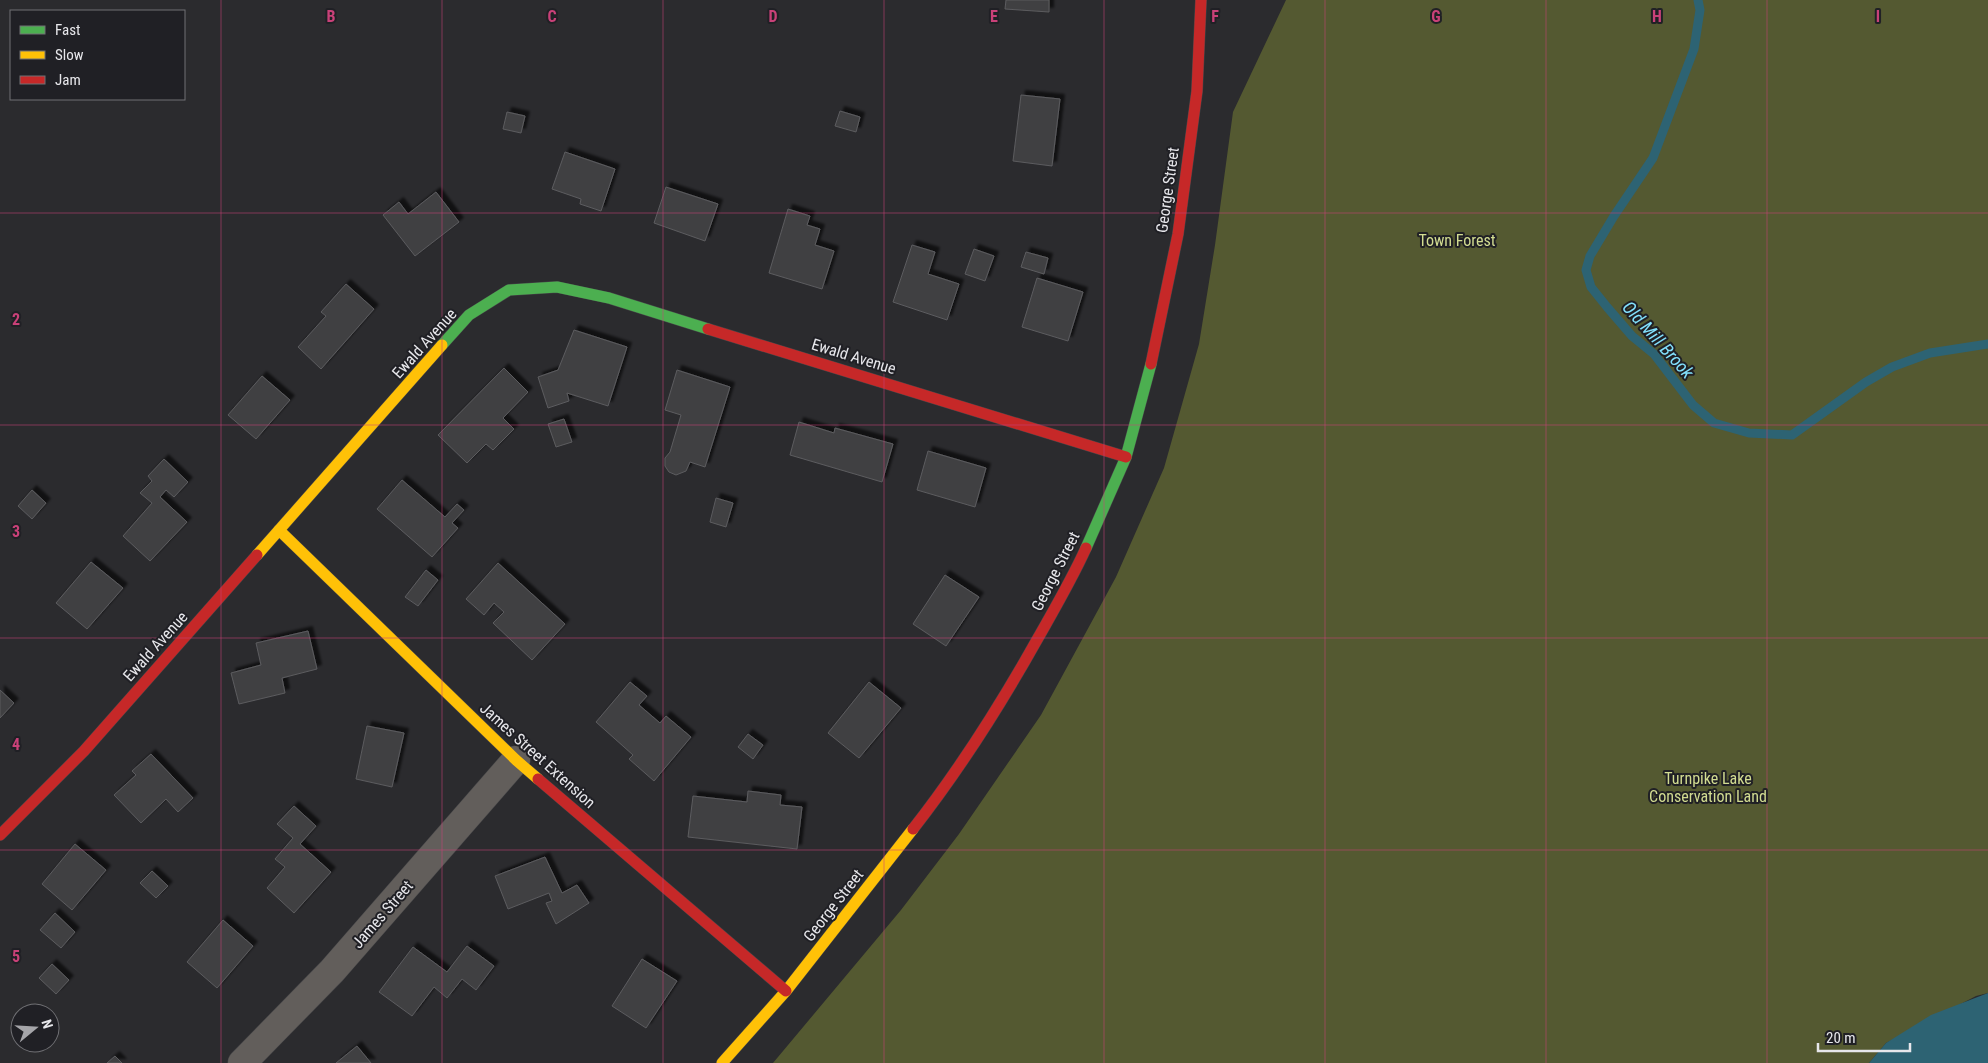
<svg xmlns="http://www.w3.org/2000/svg" width="1988" height="1063" font-family="'Roboto Condensed',sans-serif">
  <style>
    .forest { fill: #545931 }
    .water { fill: #2d6373 }
    .lines { fill: none; stroke-linecap: round; stroke-linejoin: round }
    .stream { stroke: #2d6373; stroke-width: 9 }
    .building { fill: #414143; stroke: #5c5c5f; filter: url(#shadow) }
    .street-casing { stroke: #464648; stroke-width: 29 }
    .fast-casing { stroke: #464648; stroke-width: 12 }
    .slow-casing { stroke: #464648; stroke-width: 12 }
    .jam-casing { stroke: #464648; stroke-width: 12 }
    .street { stroke: #625e5b; stroke-width: 28 }
    .fast { stroke: #4caf50; stroke-width: 11 }
    .slow { stroke: #ffc107; stroke-width: 11 }
    .jam { stroke: #c62828; stroke-width: 11 }
    .grid { fill: none; stroke: #c94178; stroke-width: 1; stroke-opacity: 0.55 }
    .labels { text-anchor: middle; stroke-width: 4; stroke-linejoin: round; paint-order: stroke }
    .street-label { font-size: 16px; fill: #e7e7eb; stroke: #202025 }
    .park-label { font-size: 16px; fill: #d2dc91; stroke: #202025 }
    .water-label { font-size: 18px; font-style: italic; fill: #83e1fd; stroke: #202025 }
    .grid-label { font-size: 16px; text-anchor: middle; font-weight: bold; fill: #c94178; stroke: #202025; stroke-width: 4; stroke-linejoin: round; paint-order: stroke }
  </style>
  <defs>
    <filter id="shadow"><feDropShadow dx="4.5" dy="-4.5" stdDeviation="1" flood-color="#0009"/></filter>
  </defs>
  <rect width="100%" height="100%" fill="#2b2b2e"/>
  <path class="forest" d="M 1286,0 L 1988,0 L 1988,993 L 1976,996 L 1886,1043 L 1869,1063 L 773,1063 L 901,910 L 959,834 L 1041,715 L 1116,577 L 1164,468 L 1199,344 L 1215,245 L 1233,112 Z"/>
  <path class="water" d="M 1988,993 L 1988,1063 L 1869,1063 L 1886,1043 L 1931,1015 Z"/>
  <g class="lines">
    <path class="stream" d="M 1698,0 L 1700,10 L 1694,49 L 1653,158 L 1614,216 L 1590,256 L 1586,270 L 1591,287 L 1607,307 L 1632,336 L 1654,354 L 1693,405 L 1714,423 L 1749,433 L 1792,435 L 1866,382 L 1892,367 L 1930,353 L 1988,344"/>
  </g>
  <g class="building">
    <path d="M 1006,0 L 1049,0 L 1049,12 L 1005,9 Z"/>
    <path d="M 1021,95 L 1060,99 L 1052,166 L 1013,161 Z"/>
    <path d="M 840,111 L 860,117 L 856,132 L 835,126 Z"/>
    <path d="M 507,112 L 525,116 L 521,133 L 503,129 Z"/>
    <path d="M 565,152 L 615,169 L 601,211 L 580,204 L 581,199 L 552,189 Z"/>
    <path d="M 666,187 L 718,204 L 705,241 L 654,223 Z"/>
    <path d="M 436,192 L 459,222 L 415,256 L 383,215 L 399,202 L 408,214 Z"/>
    <path d="M 788,209 L 810,216 L 807,225 L 820,229 L 815,245 L 834,251 L 822,289 L 769,273 Z"/>
    <path d="M 912,245 L 935,252 L 928,274 L 959,284 L 947,320 L 893,302 Z"/>
    <path d="M 974,249 L 994,256 L 985,281 L 965,274 Z"/>
    <path d="M 1026,252 L 1048,258 L 1044,274 L 1021,267 Z"/>
    <path d="M 1037,278 L 1083,292 L 1068,341 L 1022,327 Z"/>
    <path d="M 346,284 L 374,309 L 321,369 L 298,347 L 326,316 L 321,312 Z"/>
    <path d="M 574,330 L 627,347 L 608,406 L 567,393 L 569,401 L 548,408 L 538,377 L 558,370 Z"/>
    <path d="M 504,368 L 528,392 L 503,418 L 514,429 L 493,450 L 486,444 L 467,463 L 438,435 Z"/>
    <path d="M 677,370 L 730,387 L 705,467 L 690,462 L 686,471 L 676,475 L 669,472 L 665,466 L 665,458 L 670,452 L 681,415 L 665,410 Z"/>
    <path d="M 262,376 L 290,400 L 256,439 L 228,415 Z"/>
    <path d="M 564,419 L 572,442 L 556,447 L 548,424 Z"/>
    <path d="M 799,422 L 834,433 L 835,428 L 893,444 L 882,482 L 790,455 Z"/>
    <path d="M 928,451 L 986,468 L 975,507 L 917,490 Z"/>
    <path d="M 164,459 L 188,482 L 174,497 L 166,490 L 160,497 L 187,522 L 150,561 L 123,536 L 152,503 L 140,493 L 152,481 L 148,476 Z"/>
    <path d="M 402,480 L 445,517 L 457,504 L 464,510 L 452,523 L 458,528 L 432,557 L 377,509 Z"/>
    <path d="M 32,490 L 46,503 L 32,519 L 18,506 Z"/>
    <path d="M 716,498 L 733,503 L 726,527 L 710,522 Z"/>
    <path d="M 91,562 L 123,588 L 87,629 L 56,603 Z"/>
    <path d="M 498,563 L 565,624 L 532,660 L 493,623 L 504,612 L 494,603 L 484,615 L 466,599 Z"/>
    <path d="M 426,570 L 438,580 L 418,606 L 405,597 Z"/>
    <path d="M 945,575 L 979,597 L 946,646 L 913,624 Z"/>
    <path d="M 308,631 L 317,669 L 282,678 L 285,693 L 239,704 L 231,673 L 261,665 L 256,643 Z"/>
    <path d="M 630,682 L 647,696 L 639,705 L 660,723 L 666,716 L 691,737 L 654,781 L 629,759 L 633,755 L 596,722 Z"/>
    <path d="M 869,682 L 901,708 L 859,758 L 828,733 Z"/>
    <path d="M 0,690 L 14,703 L 0,718 Z"/>
    <path d="M 367,726 L 404,733 L 392,787 L 356,779 Z"/>
    <path d="M 748,734 L 763,745 L 753,759 L 738,747 Z"/>
    <path d="M 151,754 L 193,798 L 178,812 L 166,799 L 141,823 L 114,795 L 136,775 L 132,771 Z"/>
    <path d="M 748,791 L 781,795 L 780,805 L 802,807 L 797,849 L 688,837 L 693,796 L 747,802 Z"/>
    <path d="M 294,806 L 316,826 L 300,844 L 331,872 L 294,913 L 267,888 L 285,867 L 275,859 L 293,838 L 277,824 Z"/>
    <path d="M 75,844 L 106,870 L 72,910 L 42,884 Z"/>
    <path d="M 545,857 L 562,893 L 577,885 L 589,903 L 556,924 L 546,903 L 552,901 L 549,893 L 508,909 L 495,876 Z"/>
    <path d="M 152,871 L 168,886 L 156,898 L 140,883 Z"/>
    <path d="M 55,913 L 75,932 L 61,948 L 40,930 Z"/>
    <path d="M 223,920 L 253,946 L 217,988 L 187,962 Z"/>
    <path d="M 467,946 L 494,966 L 476,990 L 462,979 L 447,998 L 434,987 L 412,1016 L 379,992 L 413,947 L 447,972 Z"/>
    <path d="M 642,959 L 677,981 L 646,1028 L 612,1006 Z"/>
    <path d="M 52,964 L 69,980 L 56,994 L 39,978 Z"/>
    <path d="M 357,1046 L 371,1063 L 336,1063 Z"/>
    <path d="M 115,1056 L 122,1063 L 107,1063 Z"/>
  </g>
  <g class="lines">
    <g class="street-casing">
      <path id="street" d="M 242,1063 L 332,971 L 516,760"/>
    </g>
    <g class="fast-casing">
      <g id="fast">
        <path d="M 442,345 L 469,315 L 509,290 L 557,287 L 609,298 L 708,329"/>
        <path d="M 1086,548 L 1126,457 L 1151,364"/>
      </g>
    </g>
    <g class="slow-casing">
      <g id="slow">
        <path d="M 279,530 L 516,760 L 538,779"/>
        <path d="M 257,555 L 442,345"/>
        <path d="M 722,1063 L 786,991 L 913,829"/>
      </g>
    </g>
    <g class="jam-casing">
      <g id="jam">
        <path d="M 708,329 L 1126,457"/>
        <path d="M 1151,364 L 1178,234 L 1197,91 L 1201,0"/>
        <path d="M 538,779 L 786,991"/>
        <path d="M 913,829 C 960,769 1001,704 1038,638 C 1055,608 1072,579 1086,548"/>
        <path d="M 0,835 L 84,751 L 257,555"/>
      </g>
    </g>
    <use href="#street" class="street"/>
    <use href="#fast" class="fast"/>
    <use href="#slow" class="slow"/>
    <use href="#jam" class="jam"/>
  </g>
  <path class="grid" d="M 221,0 L 221,1063M 442,0 L 442,1063M 663,0 L 663,1063M 884,0 L 884,1063M 1104,0 L 1104,1063M 1325,0 L 1325,1063M 1546,0 L 1546,1063M 1767,0 L 1767,1063M 0,213 L 1988,213M 0,425 L 1988,425M 0,638 L 1988,638M 0,850 L 1988,850"/>
  <g class="labels">
    <g class="street-label">
      <text transform="translate(1167 190) rotate(-82)" y="6">George Street</text>
      <text transform="translate(424 343) rotate(-48)" y="6">Ewald Avenue</text>
      <text transform="translate(854 356) rotate(17)" y="6">Ewald Avenue</text>
      <text transform="translate(1055 571) rotate(-63)" y="6">George Street</text>
      <text transform="translate(155 646) rotate(-48)" y="6">Ewald Avenue</text>
      <text transform="translate(538 755) rotate(42)" y="6">James Street Extension</text>
      <text transform="translate(833 905) rotate(-52)" y="6">George Street</text>
      <text transform="translate(382 914) rotate(-49)" y="6">James Street</text>
    </g>
    <g class="park-label">
      <text x="1457" y="246">Town Forest</text>
      <text x="1708" y="784">Turnpike Lake<tspan x="1708" dy="18">Conservation Land</tspan></text>
    </g>
    <g class="water-label">
      <text transform="translate(1658 340) rotate(48)" y="6">Old Mill Brook</text>
    </g>
  </g>
  <g class="grid-label">
    <text x="331" y="22">B</text>
    <text x="552" y="22">C</text>
    <text x="773" y="22">D</text>
    <text x="994" y="22">E</text>
    <text x="1215" y="22">F</text>
    <text x="1436" y="22">G</text>
    <text x="1657" y="22">H</text>
    <text x="1878" y="22">I</text>
    <text x="16" y="325">2</text>
    <text x="16" y="537">3</text>
    <text x="16" y="750">4</text>
    <text x="16" y="962">5</text>
  </g>
  <rect x="10" y="10" width="175" height="90" fill="#202025" stroke="#707074"/>
  <rect x="20" y="26" width="25" height="8" fill="#4caf50" stroke="#707074"/>
  <text x="55" y="35" font-size="15" fill="#e7e7eb">Fast</text>
  <rect x="20" y="51" width="25" height="8" fill="#ffc107" stroke="#707074"/>
  <text x="55" y="60" font-size="15" fill="#e7e7eb">Slow</text>
  <rect x="20" y="76" width="25" height="8" fill="#c62828" stroke="#707074"/>
  <text x="55" y="85" font-size="15" fill="#e7e7eb">Jam</text>
  <g transform="translate(35 1028) rotate(72)"><circle r="24" fill="#202025" stroke="#707074"/>
  <path d="M0-4L9 19L0 12L-9 19Z" fill="#a5a5a9"/>
  <text y="-8" font-size="14" font-weight="bold" text-anchor="middle" fill="#e7e7eb">N</text>
  </g>
  <path d="M1818 1043v8h92v-8" fill="none" stroke="#e7e7eb" stroke-width="2.5"/>
  <text x="1826" y="1043" font-size="15" fill="#e7e7eb" stroke="#202025" stroke-width="4" paint-order="stroke">20 m</text>
</svg>
